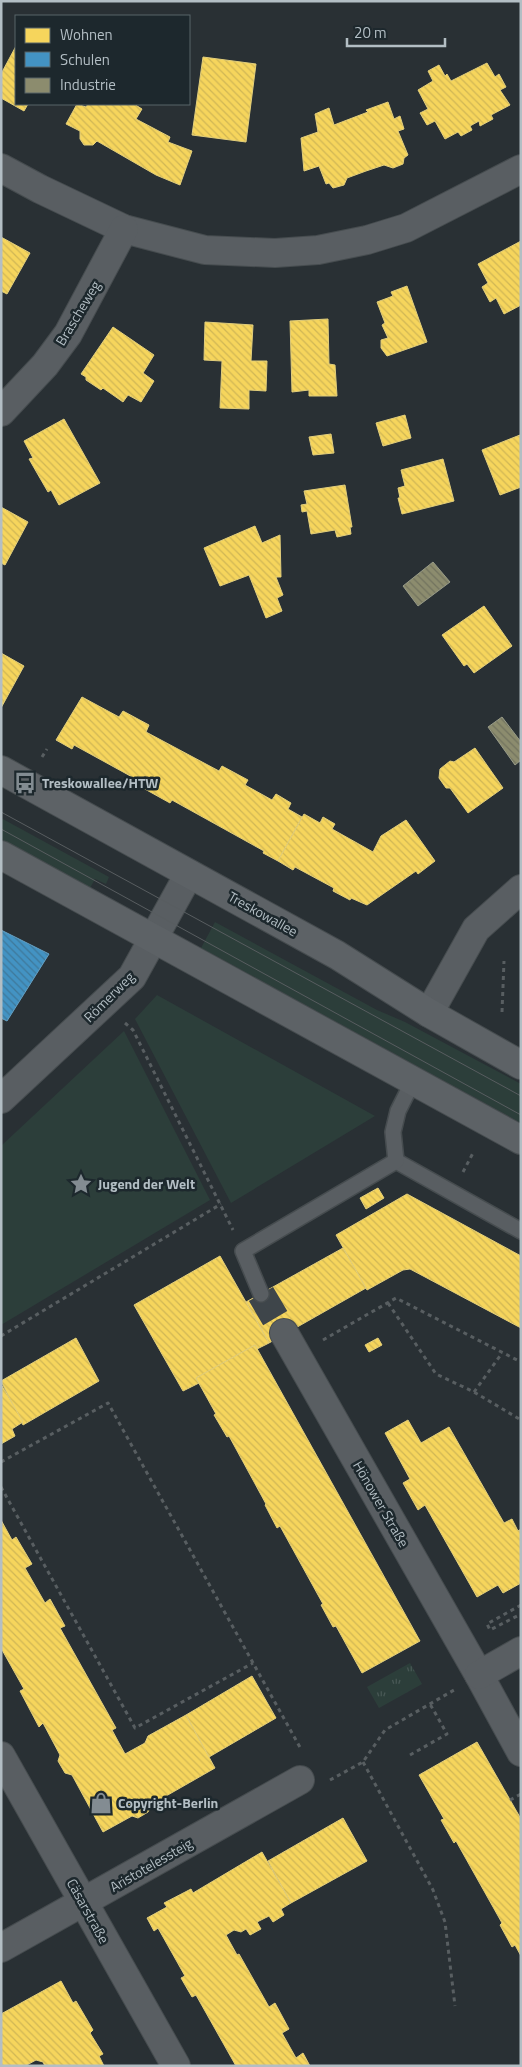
<svg xmlns="http://www.w3.org/2000/svg" width="522" height="2067" font-family="'Titillium Web',sans-serif">
  <style>
    .grass { fill: #2c3e3a }
    .park { fill: url(#park-tufts) }
    .homes { fill: url(#homes-back-hatch); stroke: #e2ce7b }
    .schools { fill: url(#schools-back-hatch); stroke: #65a0c3 }
    .industry { fill: url(#industry-back-hatch); stroke: #989b88 }
    .lines { fill: none; stroke-linecap: round; stroke-linejoin: round }
    .minor-tunnel { stroke: #3e454a; stroke-width: 28; stroke-dasharray: 28 14; stroke-linecap: butt }
    .service-casing { stroke: #464c4f; stroke-width: 18 }
    .minor-casing { stroke: #464c4f; stroke-width: 30 }
    .secondary-casing { stroke: #464c4f; stroke-width: 30 }
    .path { stroke: #585e61; stroke-width: 3; stroke-dasharray: 4 4; stroke-linecap: butt }
    .service { stroke: #595e62; stroke-width: 15 }
    .minor { stroke: #595e62; stroke-width: 28 }
    .secondary { stroke: #5d6266; stroke-width: 28 }
    .tram { stroke: #585d60; stroke-width: 1 }
    .labels { text-anchor: middle; stroke-width: 5; stroke-linejoin: round; paint-order: stroke }
    .street-label { font-size: 14px; fill: #b3bec4; stroke: #1d282d }
    .poi-label { font-size: 14px; font-weight: bold; fill: #b3bec4; stroke: #1d282d; text-anchor: start }
  </style>
  <defs>
    <pattern id="park-tufts" width="24" height="20" patternUnits="userSpaceOnUse" patternTransform="scale(1.25)"><rect width="24" height="20" fill="#2c3e3a"/><path d="M3 7l-1-3M5 7V3M7 7l1-3M15 17l-1-3M17 17v-4M19 17l1-3" fill="none" stroke="#485855"/></pattern>
    <pattern id="homes-back-hatch" width="6" height="6" patternUnits="userSpaceOnUse" patternTransform="scale(1.25)"><rect width="6" height="6" fill="#f6d55c"/><path d="M-1 5l2 2M0 0l6 6M5-1l2 2" fill="none" stroke="#d0b655"/></pattern>
    <pattern id="schools-back-hatch" width="6" height="6" patternUnits="userSpaceOnUse" patternTransform="scale(1.25)"><rect width="6" height="6" fill="#4393c3"/><path d="M-1 5l2 2M0 0l6 6M5-1l2 2" fill="none" stroke="#3f789a"/></pattern>
    <pattern id="industry-back-hatch" width="6" height="6" patternUnits="userSpaceOnUse" patternTransform="scale(1.25)"><rect width="6" height="6" fill="#8c8c6e"/><path d="M-1 5l2 2M0 0l6 6M5-1l2 2" fill="none" stroke="#72735f"/></pattern>
  </defs>
  <rect width="100%" height="100%" fill="#293034"/>
  <g class="grass">
    <path d="M 1,818 L 109,877 L 106,884 L 95,879 L 90,888 L 1,839 Z"/>
    <path d="M 215,922 L 377,1010 L 405,1022 L 521,1084 L 521,1123 L 201,948 Z"/>
    <path d="M 157,995 L 375,1116 L 231,1203 L 135,1019 Z"/>
    <path d="M 124,1031 L 210,1200 L 1,1325 L 1,1146 Z"/>
  </g>
  <path class="park" d="M 410,1663 L 422,1684 L 379,1708 L 367,1687 Z"/>
  <g class="homes">
    <path d="M 16,46 L 16,104 L 28,104 L 24,111 L 1,98 L 1,74 Z"/>
    <path d="M 203,57 L 256,64 L 246,142 L 192,135 Z"/>
    <path d="M 487,63 L 495,77 L 499,74 L 506,87 L 500,90 L 510,105 L 491,115 L 493,119 L 480,126 L 479,121 L 470,126 L 472,130 L 461,136 L 458,132 L 445,139 L 435,121 L 427,125 L 420,113 L 428,109 L 418,90 L 433,81 L 428,71 L 439,65 L 445,76 L 447,74 L 451,81 Z"/>
    <path d="M 388,102 L 394,119 L 400,116 L 404,129 L 398,131 L 408,155 L 404,158 L 403,164 L 393,168 L 384,165 L 366,171 L 347,178 L 344,185 L 333,188 L 329,183 L 326,184 L 319,166 L 304,171 L 301,138 L 318,132 L 315,114 L 329,108 L 334,125 L 368,112 L 366,110 Z"/>
    <path d="M 77,104 L 86,107 L 88,104 L 134,104 L 142,109 L 136,119 L 170,137 L 168,142 L 192,151 L 180,185 L 156,175 L 97,141 L 93,145 L 84,145 L 80,139 L 80,131 L 66,124 Z"/>
    <path d="M 1,237 L 30,253 L 7,294 L 1,291 Z"/>
    <path d="M 521,241 L 521,305 L 504,314 L 496,298 L 490,302 L 482,287 L 488,283 L 478,264 Z"/>
    <path d="M 407,286 L 427,342 L 387,356 L 381,348 L 381,340 L 388,338 L 382,325 L 385,323 L 377,302 L 393,296 L 391,292 Z"/>
    <path d="M 328,319 L 329,364 L 335,365 L 337,396 L 309,396 L 309,390 L 292,392 L 290,321 Z"/>
    <path d="M 205,322 L 253,325 L 251,361 L 267,361 L 266,391 L 249,390 L 249,409 L 220,408 L 222,361 L 204,360 Z"/>
    <path d="M 113,327 L 154,355 L 143,373 L 154,381 L 141,402 L 128,395 L 123,402 L 103,388 L 101,390 L 86,380 L 86,377 L 81,374 Z"/>
    <path d="M 405,415 L 411,438 L 383,446 L 376,423 Z"/>
    <path d="M 64,419 L 100,483 L 59,505 L 51,490 L 48,492 L 29,459 L 33,458 L 24,441 Z"/>
    <path d="M 331,434 L 334,453 L 313,455 L 309,437 Z"/>
    <path d="M 520,435 L 521,487 L 500,495 L 482,450 Z"/>
    <path d="M 443,459 L 454,501 L 402,514 L 398,498 L 400,498 L 398,488 L 405,486 L 401,470 Z"/>
    <path d="M 345,485 L 352,527 L 350,527 L 351,534 L 337,537 L 335,530 L 311,534 L 307,511 L 302,512 L 301,505 L 307,504 L 304,491 Z"/>
    <path d="M 1,507 L 28,522 L 5,565 L 1,563 Z"/>
    <path d="M 255,526 L 262,543 L 280,535 L 281,577 L 276,577 L 283,595 L 277,598 L 282,611 L 266,618 L 249,575 L 220,586 L 204,548 Z"/>
    <path d="M 484,606 L 512,646 L 474,673 L 467,664 L 464,666 L 442,635 Z"/>
    <path d="M 1,653 L 24,666 L 1,708 Z"/>
    <path d="M 82,697 L 119,717 L 123,711 L 149,725 L 146,732 L 219,771 L 222,766 L 248,780 L 245,785 L 272,800 L 276,794 L 291,803 L 288,809 L 302,817 L 278,861 L 263,853 L 264,851 L 172,800 L 170,803 L 143,788 L 145,784 L 74,745 L 72,749 L 56,740 Z"/>
    <path d="M 475,748 L 503,788 L 468,813 L 450,788 L 446,788 L 439,778 L 440,769 L 450,761 L 454,762 Z"/>
    <path d="M 304,814 L 320,823 L 323,817 L 335,824 L 332,829 L 373,852 L 381,836 L 406,820 L 435,861 L 418,874 L 416,871 L 367,905 L 351,898 L 350,900 L 333,891 L 334,888 L 295,867 L 293,870 L 278,861 Z"/>
    <path d="M 378,1188 L 384,1198 L 366,1209 L 360,1198 Z"/>
    <path d="M 407,1194 L 521,1256 L 521,1328 L 410,1269 L 403,1270 L 367,1290 L 336,1235 Z"/>
    <path d="M 343,1248 L 366,1288 L 269,1343 L 246,1302 Z"/>
    <path d="M 220,1256 L 269,1343 L 257,1349 L 255,1345 L 196,1378 L 199,1383 L 183,1391 L 134,1305 Z"/>
    <path d="M 76,1338 L 99,1381 L 23,1425 L 1,1381 Z"/>
    <path d="M 378,1338 L 382,1345 L 369,1352 L 365,1345 Z"/>
    <path d="M 255,1345 L 420,1641 L 362,1673 L 336,1626 L 333,1627 L 321,1605 L 323,1604 L 280,1526 L 277,1528 L 265,1505 L 266,1504 L 229,1436 L 227,1437 L 214,1415 L 216,1414 L 196,1378 Z"/>
    <path d="M 1,1384 L 23,1422 L 12,1429 L 15,1436 L 1,1444 Z"/>
    <path d="M 408,1420 L 421,1443 L 449,1427 L 504,1523 L 512,1519 L 518,1531 L 521,1529 L 521,1583 L 503,1593 L 498,1585 L 477,1597 L 425,1505 L 418,1510 L 403,1483 L 410,1479 L 385,1433 Z"/>
    <path d="M 1,1520 L 12,1540 L 16,1537 L 32,1564 L 25,1568 L 45,1603 L 50,1599 L 65,1626 L 60,1628 L 116,1728 L 112,1730 L 125,1754 L 145,1743 L 148,1736 L 186,1715 L 215,1768 L 152,1804 L 148,1812 L 138,1818 L 132,1816 L 103,1832 L 72,1775 L 65,1773 L 58,1761 L 60,1755 L 43,1723 L 39,1727 L 20,1691 L 24,1689 L 1,1648 Z"/>
    <path d="M 252,1676 L 276,1718 L 209,1757 L 186,1715 Z"/>
    <path d="M 477,1742 L 521,1819 L 521,1956 L 515,1945 L 512,1947 L 500,1925 L 502,1923 L 456,1841 L 454,1843 L 441,1820 L 444,1819 L 419,1775 Z"/>
    <path d="M 343,1818 L 367,1861 L 291,1903 L 268,1861 Z"/>
    <path d="M 262,1852 L 291,1903 L 281,1909 L 284,1915 L 273,1922 L 269,1916 L 257,1922 L 261,1929 L 250,1935 L 246,1929 L 241,1932 L 234,1930 L 226,1935 L 237,1955 L 239,1954 L 269,2007 L 275,2003 L 289,2029 L 282,2033 L 296,2058 L 303,2053 L 310,2066 L 236,2066 L 196,1995 L 192,1997 L 181,1978 L 185,1976 L 158,1928 L 154,1931 L 147,1918 L 167,1907 L 164,1903 L 191,1889 L 193,1893 Z"/>
    <path d="M 61,1981 L 73,2003 L 76,2001 L 93,2030 L 90,2033 L 103,2054 L 99,2056 L 104,2066 L 45,2066 L 43,2062 L 36,2060 L 25,2066 L 1,2066 L 1,2014 Z"/>
  </g>
  <path class="schools" d="M 1,930 L 49,954 L 7,1021 L 1,1018 Z"/>
  <g class="industry">
    <path d="M 433,562 L 450,582 L 418,606 L 403,586 Z"/>
    <path d="M 502,717 L 521,742 L 521,760 L 515,765 L 488,727 Z"/>
  </g>
  <g class="lines">
    <path class="minor-tunnel" d="M 261,1294 L 284,1333"/>
    <g class="service-casing">
      <g id="service">
        <path d="M 396,1161 L 521,1231"/>
        <path d="M 261,1294 L 243,1251 L 396,1161 L 393,1132 L 398,1111 L 413,1081"/>
      </g>
    </g>
    <g class="minor-casing">
      <g id="minor">
        <path d="M 1,168 L 40,189 L 124,229 L 205,250 L 275,253 L 318,250 L 367,240 L 406,228 L 521,169"/>
        <path d="M 1,412 L 45,365 L 68,334 L 124,229"/>
        <path d="M 429,1013 L 476,929 L 521,889"/>
        <path d="M 1,1099 L 132,977 L 189,874"/>
        <path d="M 284,1333 L 479,1675 L 521,1752"/>
        <path d="M 479,1675 L 521,1651"/>
        <path d="M 1,1756 L 176,2066"/>
        <path d="M 1,1948 L 300,1780"/>
      </g>
    </g>
    <g class="secondary-casing">
      <g id="secondary">
        <path d="M 1,770 L 337,955 L 429,1013 L 521,1065"/>
        <path d="M 1,855 L 521,1140"/>
      </g>
    </g>
    <g class="path">
      <path d="M 42,757 L 47,749"/>
      <path d="M 502,1012 L 504,961"/>
      <path d="M 125,1023 L 133,1030 L 233,1230"/>
      <path d="M 463,1172 L 473,1153"/>
      <path d="M 388,1303 L 436,1374 L 474,1392 L 521,1420"/>
      <path d="M 1,1336 L 221,1204"/>
      <path d="M 323,1340 L 396,1298 L 521,1362"/>
      <path d="M 474,1392 L 502,1353"/>
      <path d="M 1,1462 L 108,1403 L 301,1749"/>
      <path d="M 1,1487 L 135,1728 L 253,1663"/>
      <path d="M 521,1605 L 487,1624 L 490,1630 L 521,1614"/>
      <path d="M 410,1755 L 447,1734 L 430,1704"/>
      <path d="M 363,1762 L 433,1890 L 445,1922 L 455,2006"/>
      <path d="M 330,1780 L 363,1762 L 385,1730 L 454,1690"/>
      <path d="M 510,1800 L 521,1794"/>
    </g>
    <use href="#service" class="service"/>
    <use href="#minor" class="minor"/>
    <use href="#secondary" class="secondary"/>
    <g class="tram">
      <path d="M 1,812 L 521,1096"/>
      <path d="M 1,829 L 521,1115"/>
    </g>
  </g>
  <defs>
    <g id="bus-bare" transform="scale(1.725)"><path d="M-5-6H5V4H4V6H2V4H-2V6H-4V4H-5ZM-3.5-4V0h7V-4ZM-3.5 1.2v1.5H-2V1.2ZM2 1.2v1.5H3.5V1.2Z" fill="#838c92" stroke="#1d282d" stroke-width="2.5" paint-order="stroke"/></g>
    <g id="sight-bare" transform="scale(1.725)"><path d="M0-6L1.8-2.2L6-1.7L2.9 1.2L3.7 5.4L0 3.3L-3.7 5.4L-2.9 1.2L-6-1.7L-1.8-2.2Z" fill="#838c92" stroke="#1d282d" stroke-width="2.5" paint-order="stroke"/></g>
    <g id="shop-bare" transform="scale(1.725)"><path d="M-5-2.5h2.3a2.7 3.5 0 0 1 5.4 0H5L5.5 6h-11ZM-1.5-2.5h3a1.5 2.3 0 0 0-3 0Z" fill="#838c92" stroke="#1d282d" stroke-width="2.5" paint-order="stroke"/></g>
  </defs>
  <g fill-rule="evenodd">
    <use href="#bus-bare" x="25" y="783"/>
    <use href="#sight-bare" x="81" y="1184"/>
    <use href="#shop-bare" x="101" y="1803"/>
  </g>
  <g class="labels">
    <g class="street-label">
      <text transform="translate(78 313) rotate(-59)" y="5">Brascheweg</text>
      <text transform="translate(263 914) rotate(29)" y="5">Treskowallee</text>
      <text transform="translate(109 997) rotate(-45)" y="5">Römerweg</text>
      <text transform="translate(381 1504) rotate(60)" y="5">Hönower Straße</text>
      <text transform="translate(151 1865) rotate(-30)" y="5">Aristotelessteig</text>
      <text transform="translate(88 1911) rotate(61)" y="5">Cäsarstraße</text>
    </g>
    <g class="poi-label">
      <text x="42" y="788">Treskowallee/HTW</text>
      <text x="98" y="1189">Jugend der Welt</text>
      <text x="118" y="1808">Copyright-Berlin</text>
    </g>
  </g>
  <rect width="522" height="2067" fill="none" stroke="#b3bec4" stroke-width="5"/>
  <rect x="15" y="15" width="175" height="90" fill="#1d282d" stroke="#596469"/>
  <rect x="25" y="28" width="25" height="15" fill="#f6d55c" stroke="#596469"/>
  <text x="60" y="40" font-size="15" fill="#b3bec4">Wohnen</text>
  <rect x="25" y="52" width="25" height="15" fill="#4393c3" stroke="#596469"/>
  <text x="60" y="65" font-size="15" fill="#b3bec4">Schulen</text>
  <rect x="25" y="78" width="25" height="15" fill="#8c8c6e" stroke="#596469"/>
  <text x="60" y="90" font-size="15" fill="#b3bec4">Industrie</text>
  <path d="M347 38v8h98v-8" fill="none" stroke="#b3bec4" stroke-width="2.5"/>
  <text x="354" y="38" font-size="15" fill="#b3bec4" stroke="#1d282d" stroke-width="4" paint-order="stroke">20 m</text>
</svg>
